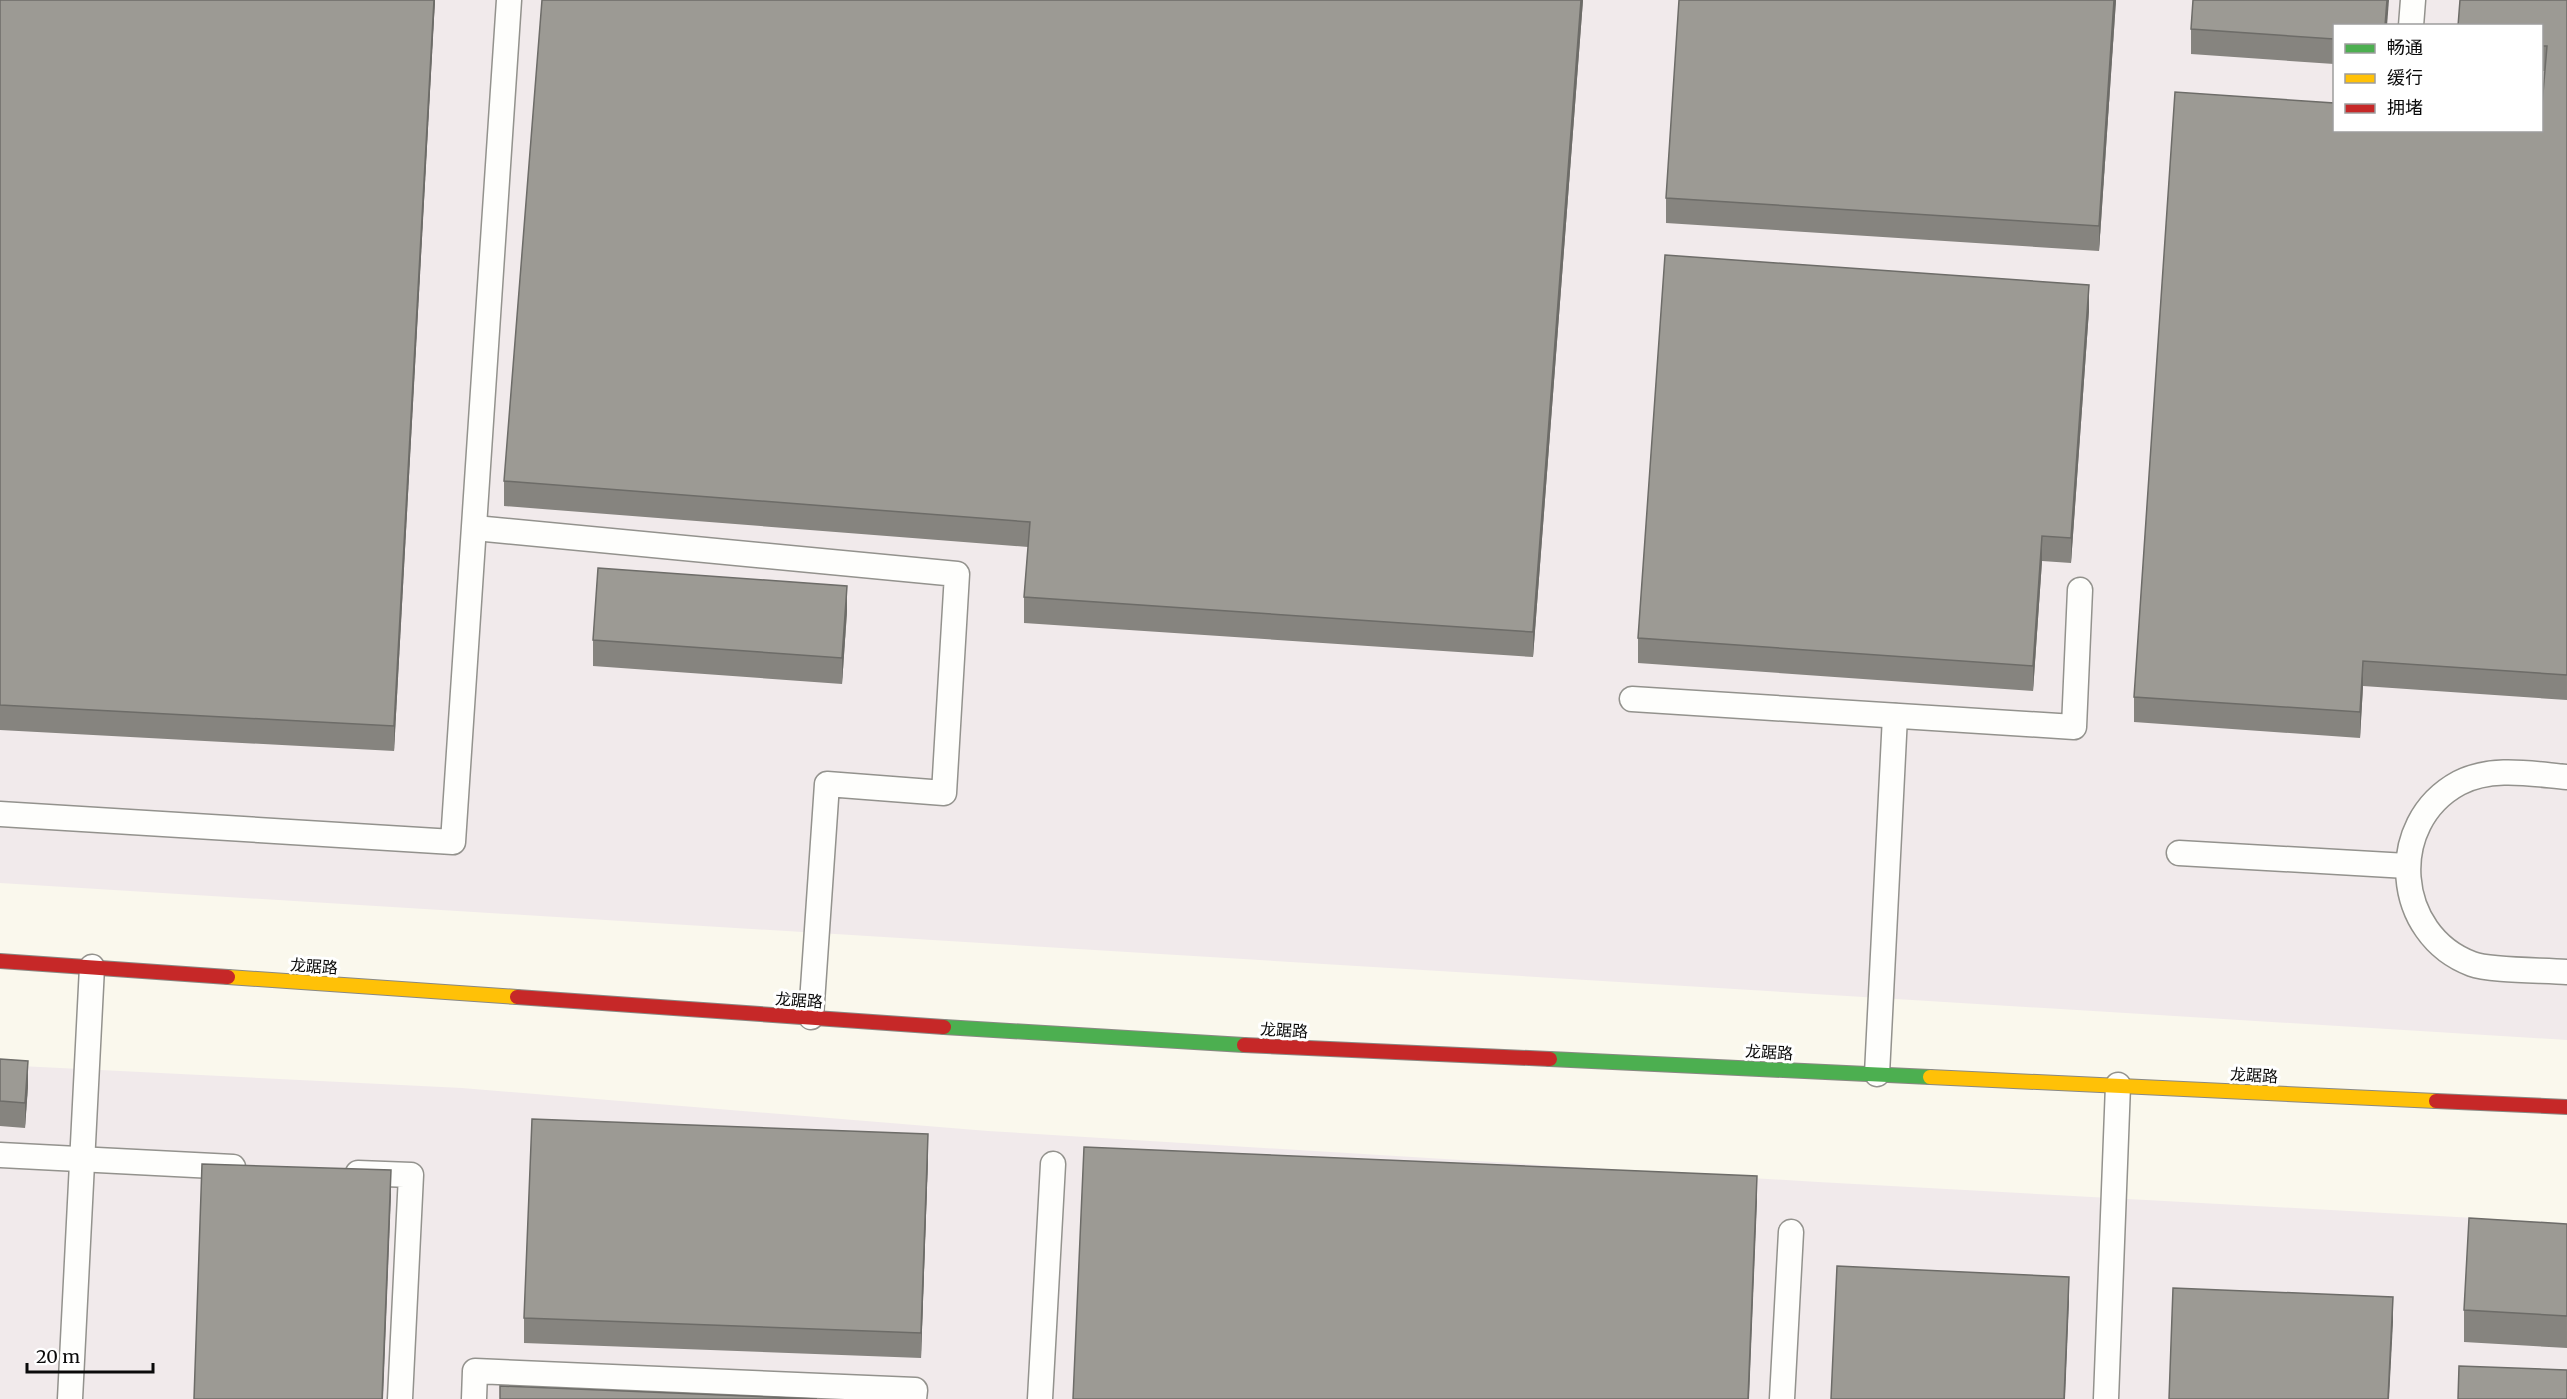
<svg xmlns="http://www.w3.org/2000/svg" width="2567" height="1399" font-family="Merriweather,'Noto Sans SC',serif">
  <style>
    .industrial { fill: #f1eaeb; fill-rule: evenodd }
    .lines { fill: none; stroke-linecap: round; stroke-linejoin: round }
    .lane-casing { stroke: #93928d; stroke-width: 27 }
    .fast-casing { stroke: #898883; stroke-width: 16 }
    .slow-casing { stroke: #898883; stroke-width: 16 }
    .jam-casing { stroke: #898883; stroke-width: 16 }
    .lane { stroke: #fefefc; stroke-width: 24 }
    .fast { stroke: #4caf50; stroke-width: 14 }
    .slow { stroke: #ffc107; stroke-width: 14 }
    .jam { stroke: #c62828; stroke-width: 14 }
    .wall { fill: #86847f }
    .shaded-wall { fill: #6d6c68 }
    .building { fill: #9c9a94; stroke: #6d6c68; stroke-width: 1.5 }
    .labels { text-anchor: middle; stroke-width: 6; stroke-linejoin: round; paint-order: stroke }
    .street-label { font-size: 16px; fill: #0b0b0b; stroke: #fff }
  </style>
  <rect width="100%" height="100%" fill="#faf8ed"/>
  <g class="industrial">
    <path d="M 0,0 L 2567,0 L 2567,1040 L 0,883 ZM 2334,26 L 2542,26 L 2542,130 L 2334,130 Z"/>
    <path d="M 0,1065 L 462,1088 L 988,1131 L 1818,1182 L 2567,1223 L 2567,1399 L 0,1399 Z"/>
  </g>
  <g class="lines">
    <g class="lane-casing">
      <g id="lane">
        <path d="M 2411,26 L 2413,0"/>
        <path d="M 475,528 L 957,574 L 944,793 L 827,784 L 811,1017"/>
        <path d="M 1632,699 L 2074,727 L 2080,590"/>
        <path d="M 2567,777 C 2532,774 2492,766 2459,783 C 2385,823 2394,935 2472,964 C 2490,971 2545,970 2567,972"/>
        <path d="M 0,814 L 453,842 L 509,0"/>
        <path d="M 2179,853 L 2407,866"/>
        <path d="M 1877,1074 L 1895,716"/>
        <path d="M 0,1155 L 233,1167"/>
        <path d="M 358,1173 L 411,1175 L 400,1399"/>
        <path d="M 70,1399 L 92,967"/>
        <path d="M 474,1399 L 475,1371 L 915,1390 L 914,1399"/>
        <path d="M 1040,1399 L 1053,1164"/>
        <path d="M 1782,1399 L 1791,1232"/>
        <path d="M 2106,1399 L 2118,1085"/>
      </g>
    </g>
    <g class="fast-casing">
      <g id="fast">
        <path d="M 944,1027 L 1244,1045"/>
        <path d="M 1550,1059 L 1930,1077"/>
      </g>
    </g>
    <g class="slow-casing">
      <g id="slow">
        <path d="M 228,977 L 517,997"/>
        <path d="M 1930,1077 L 2436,1101"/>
      </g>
    </g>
    <g class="jam-casing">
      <g id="jam">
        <path d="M 0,961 L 228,977"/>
        <path d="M 517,997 L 944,1027"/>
        <path d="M 1244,1045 L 1550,1059"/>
        <path d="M 2436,1101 L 2567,1107"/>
      </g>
    </g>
    <use href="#lane" class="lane"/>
    <use href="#fast" class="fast"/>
    <use href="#slow" class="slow"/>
    <use href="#jam" class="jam"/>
  </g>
  <g class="wall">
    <path d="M 0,0 L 435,0 L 394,751 L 0,730 Z"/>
    <path d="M 1583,0 L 1533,657 L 1024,623 L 1024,597 L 1028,547 L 504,506 L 504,481 Z"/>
    <path d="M 2116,0 L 2099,251 L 1666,223 L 1666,198 Z"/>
    <path d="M 2567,0 L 2567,700 L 2363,686 L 2360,738 L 2134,722 L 2134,697 L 2541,130 L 2546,71 L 2541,71 L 2541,26 Z"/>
    <path d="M 2334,26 L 2334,64 L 2191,54 L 2191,29 Z"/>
    <path d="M 2089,310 L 2071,563 L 2042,561 L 2033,691 L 1638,663 L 1638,638 Z"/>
    <path d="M 847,611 L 842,684 L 593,666 L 593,640 Z"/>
    <path d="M 0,1059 L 28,1086 L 25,1128 L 0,1126 Z"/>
    <path d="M 928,1159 L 921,1358 L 524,1343 L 524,1318 Z"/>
    <path d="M 2567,1224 L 2567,1348 L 2464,1342 L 2464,1310 Z"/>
  </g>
  <g class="shaded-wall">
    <path d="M 434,0 L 435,0 L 394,751 L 394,726 Z"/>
    <path d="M 1581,0 L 1583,0 L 1533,657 L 1533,632 Z"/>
    <path d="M 2114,0 L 2116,0 L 2099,251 L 2099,226 Z"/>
    <path d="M 2387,0 L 2389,0 L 2387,26 L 2385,26 Z"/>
    <path d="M 2089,285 L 2089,310 L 2071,563 L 2071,538 Z"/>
    <path d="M 2042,536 L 2042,561 L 2033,691 L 2033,666 Z"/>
    <path d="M 847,586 L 847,611 L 842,684 L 842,658 Z"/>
    <path d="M 2363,661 L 2363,686 L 2360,738 L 2360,712 Z"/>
    <path d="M 28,1061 L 28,1086 L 25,1128 L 25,1103 Z"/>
    <path d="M 928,1134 L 928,1159 L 921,1358 L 921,1333 Z"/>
    <path d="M 391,1170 L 391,1195 L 383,1399 L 382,1399 Z"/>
    <path d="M 1757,1176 L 1757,1201 L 1749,1399 L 1748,1399 Z"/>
    <path d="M 2069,1277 L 2069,1302 L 2065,1399 L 2064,1399 Z"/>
    <path d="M 2393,1297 L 2393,1322 L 2389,1399 L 2388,1399 Z"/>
  </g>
  <g class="building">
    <path d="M 0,0 L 434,0 L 394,726 L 0,705 Z"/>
    <path d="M 542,0 L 1581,0 L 1533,632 L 1024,597 L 1030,522 L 504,481 Z"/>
    <path d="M 1679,0 L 2114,0 L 2099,226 L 1666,198 Z"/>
    <path d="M 2193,0 L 2387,0 L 2385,26 L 2334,26 L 2334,39 L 2191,29 Z"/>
    <path d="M 2460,0 L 2567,0 L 2567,675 L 2363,661 L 2360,712 L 2134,697 L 2175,92 L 2334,103 L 2334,130 L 2541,130 L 2541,117 L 2547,46 L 2541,46 L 2541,26 L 2458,26 Z"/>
    <path d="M 1665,255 L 2089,285 L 2071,538 L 2042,536 L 2033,666 L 1638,638 Z"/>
    <path d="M 598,568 L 847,586 L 842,658 L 593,640 Z"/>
    <path d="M 0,1059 L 28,1061 L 25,1103 L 0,1101 Z"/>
    <path d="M 532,1119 L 928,1134 L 921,1333 L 524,1318 Z"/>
    <path d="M 1084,1147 L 1757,1176 L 1748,1399 L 1073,1399 Z"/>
    <path d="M 202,1164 L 391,1170 L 382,1399 L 194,1399 Z"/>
    <path d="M 2469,1218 L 2567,1224 L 2567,1316 L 2464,1310 Z"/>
    <path d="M 1837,1266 L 2069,1277 L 2064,1399 L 1831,1399 Z"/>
    <path d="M 2173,1288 L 2393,1297 L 2388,1399 L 2169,1399 Z"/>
    <path d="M 2459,1366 L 2567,1370 L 2567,1399 L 2458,1399 Z"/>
    <path d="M 500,1386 L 817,1399 L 500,1399 Z"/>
  </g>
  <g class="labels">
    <g class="street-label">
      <text transform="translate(314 966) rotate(4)" y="6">龙踞路</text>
      <text transform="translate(799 1000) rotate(4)" y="6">龙踞路</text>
      <text transform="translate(1284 1030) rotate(3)" y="6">龙踞路</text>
      <text transform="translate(1769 1052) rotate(3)" y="6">龙踞路</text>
      <text transform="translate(2254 1075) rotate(3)" y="6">龙踞路</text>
    </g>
  </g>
  <rect x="2333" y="24" width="210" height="108" fill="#ffffff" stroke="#9d9d9d" stroke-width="1.5"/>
  <rect x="2345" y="44" width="30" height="9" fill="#4caf50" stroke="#9d9d9d" stroke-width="1.5"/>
  <text x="2387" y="54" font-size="18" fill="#0b0b0b">畅通</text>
  <rect x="2345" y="74" width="30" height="9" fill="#ffc107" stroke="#9d9d9d" stroke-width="1.5"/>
  <text x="2387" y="84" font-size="18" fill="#0b0b0b">缓行</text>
  <rect x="2345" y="104" width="30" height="9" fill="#c62828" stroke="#9d9d9d" stroke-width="1.5"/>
  <text x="2387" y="114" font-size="18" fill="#0b0b0b">拥堵</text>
  <path d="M27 1363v9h126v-9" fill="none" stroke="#0b0b0b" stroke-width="3"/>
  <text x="36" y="1363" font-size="18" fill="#0b0b0b" stroke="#ffffff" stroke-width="4.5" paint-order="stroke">20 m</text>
</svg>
